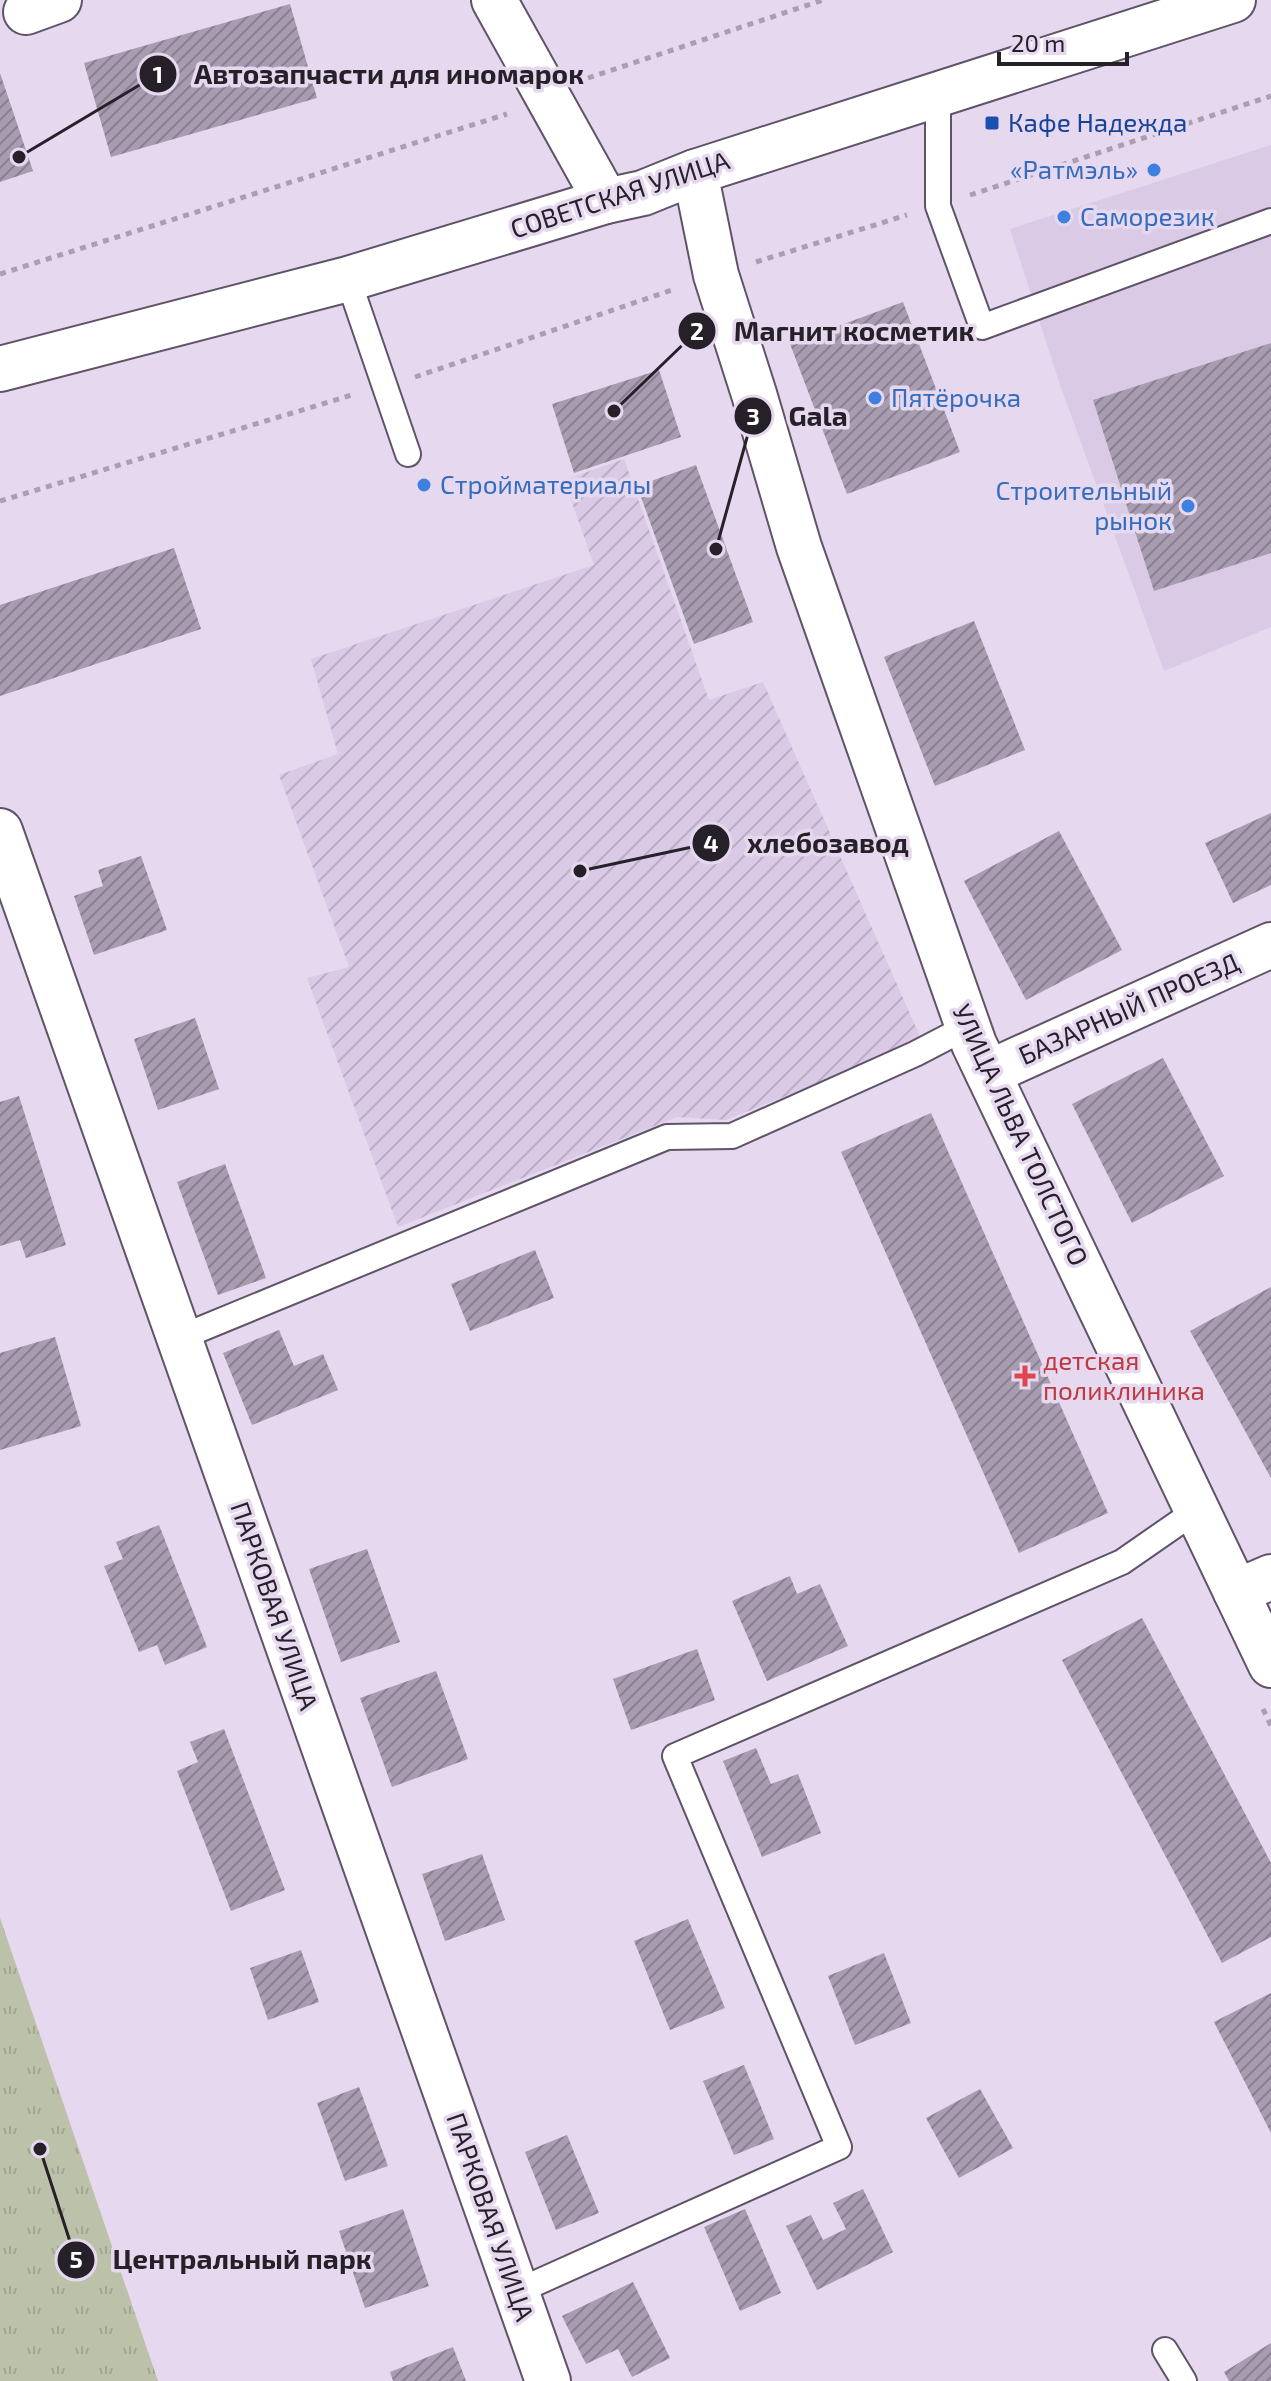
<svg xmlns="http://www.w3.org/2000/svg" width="1271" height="2381" font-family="'Exo 2',sans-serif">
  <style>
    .built { fill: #dacae6 }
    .industrial { fill: url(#industrial-furrows) }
    .park { fill: url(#park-tufts) }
    .building { fill: url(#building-hatch) }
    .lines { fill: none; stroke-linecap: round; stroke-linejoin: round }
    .lane-casing { stroke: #5f5467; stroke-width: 28 }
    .street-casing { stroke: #5f5467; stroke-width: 48 }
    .primary-casing { stroke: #5f5467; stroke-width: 48 }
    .path { stroke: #aa9fb1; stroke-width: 5; stroke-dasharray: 6 6; stroke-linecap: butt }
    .lane { stroke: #fff; stroke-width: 24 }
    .street { stroke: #fff; stroke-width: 44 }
    .primary { stroke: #fff; stroke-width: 44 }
    .transit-dot { fill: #1a4fb4; stroke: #e6d8ef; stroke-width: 3 }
    .shop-dot { fill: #3f7fe0; stroke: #e6d8ef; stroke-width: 3 }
    .health-dot { fill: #e0444e; stroke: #e6d8ef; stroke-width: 3 }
    .labels { text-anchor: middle; stroke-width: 7; stroke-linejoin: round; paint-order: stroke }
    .transit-label { font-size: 26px; fill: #164399; stroke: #e6d8ef; text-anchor: start }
    .shop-label { font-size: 26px; fill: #366cbe; stroke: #e6d8ef; text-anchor: start }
    .street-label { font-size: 26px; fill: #262129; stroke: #e6d8ef }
    .health-label { font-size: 26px; fill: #be3a42; stroke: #e6d8ef; text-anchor: start }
    .leader { fill: none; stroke: #262129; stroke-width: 3 }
    .callout-dot { fill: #262129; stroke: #e6d8ef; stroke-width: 3 }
    .mark-label { font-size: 24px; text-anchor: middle; font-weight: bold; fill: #fff }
    .callout-label { font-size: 28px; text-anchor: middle; font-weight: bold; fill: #262129; stroke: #e6d8ef; stroke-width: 7; stroke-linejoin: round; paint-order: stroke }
  </style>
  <defs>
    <pattern id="industrial-furrows" width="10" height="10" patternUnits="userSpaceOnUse" patternTransform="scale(2)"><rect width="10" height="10" fill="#dacae6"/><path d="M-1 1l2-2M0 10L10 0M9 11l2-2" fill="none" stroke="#bbadc5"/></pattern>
    <pattern id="park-tufts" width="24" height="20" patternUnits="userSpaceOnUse" patternTransform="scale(2)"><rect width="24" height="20" fill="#bcc1a9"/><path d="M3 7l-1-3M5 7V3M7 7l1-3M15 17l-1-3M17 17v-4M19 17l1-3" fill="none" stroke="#a1a691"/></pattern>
    <pattern id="building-hatch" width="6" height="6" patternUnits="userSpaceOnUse" patternTransform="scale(2)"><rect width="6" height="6" fill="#a89cb1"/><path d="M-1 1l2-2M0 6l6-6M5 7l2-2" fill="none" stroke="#897f90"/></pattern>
  </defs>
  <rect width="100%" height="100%" fill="#e6d8ef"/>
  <path class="built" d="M 1271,145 L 1271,627 L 1164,671 L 1060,385 L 1010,229 Z"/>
  <path class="industrial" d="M 624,459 L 709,700 L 763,682 L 922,1041 L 726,1120 L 677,1117 L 398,1227 L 307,978 L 349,967 L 279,775 L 338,754 L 311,659 L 594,565 L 564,480 Z"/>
  <path class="park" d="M 0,1918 L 158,2381 L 0,2381 Z"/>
  <g class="building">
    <path d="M 290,4 L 317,98 L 111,157 L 84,63 Z"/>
    <path d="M 0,73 L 33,171 L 0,182 Z"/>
    <path d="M 903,302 L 960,452 L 847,494 L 790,344 Z"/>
    <path d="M 1271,343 L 1271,553 L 1154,591 L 1093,400 Z"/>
    <path d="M 659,370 L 681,437 L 574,473 L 552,404 Z"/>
    <path d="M 696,465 L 753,622 L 694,644 L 637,486 Z"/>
    <path d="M 174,548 L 201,629 L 0,696 L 0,605 Z"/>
    <path d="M 974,621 L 1025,750 L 935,786 L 884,657 Z"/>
    <path d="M 1271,813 L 1271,885 L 1233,903 L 1205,843 Z"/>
    <path d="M 1059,831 L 1122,950 L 1026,1000 L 964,881 Z"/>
    <path d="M 141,856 L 167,930 L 94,955 L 74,896 L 103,886 L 98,870 Z"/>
    <path d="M 195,1018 L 219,1089 L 158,1110 L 134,1039 Z"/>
    <path d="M 1163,1058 L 1224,1176 L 1132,1223 L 1072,1104 Z"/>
    <path d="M 19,1096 L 66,1245 L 26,1258 L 20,1240 L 0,1246 L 0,1102 Z"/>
    <path d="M 931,1113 L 1108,1513 L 1019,1553 L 841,1152 Z"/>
    <path d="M 225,1164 L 266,1278 L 218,1295 L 177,1182 Z"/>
    <path d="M 535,1250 L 554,1298 L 470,1331 L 451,1284 Z"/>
    <path d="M 1271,1287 L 1271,1478 L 1190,1331 Z"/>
    <path d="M 279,1330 L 294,1366 L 323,1354 L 338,1390 L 252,1425 L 223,1353 Z"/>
    <path d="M 55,1337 L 81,1426 L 0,1450 L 0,1353 Z"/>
    <path d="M 159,1525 L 207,1647 L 165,1665 L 157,1645 L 139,1652 L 104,1566 L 123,1559 L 116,1542 Z"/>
    <path d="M 367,1549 L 400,1642 L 341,1662 L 309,1569 Z"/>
    <path d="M 790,1576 L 797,1594 L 820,1584 L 848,1646 L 767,1681 L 732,1601 Z"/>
    <path d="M 1142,1618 L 1271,1863 L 1271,1937 L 1222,1963 L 1062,1660 Z"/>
    <path d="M 697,1649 L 715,1700 L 631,1730 L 613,1679 Z"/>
    <path d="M 436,1671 L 468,1759 L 392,1787 L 360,1698 Z"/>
    <path d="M 224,1729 L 285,1890 L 231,1911 L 177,1771 L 198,1762 L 190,1742 Z"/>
    <path d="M 756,1748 L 771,1784 L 798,1774 L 821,1833 L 762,1857 L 723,1761 Z"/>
    <path d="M 482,1854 L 505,1920 L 445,1941 L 422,1874 Z"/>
    <path d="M 688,1919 L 725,2008 L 670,2030 L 634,1941 Z"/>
    <path d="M 301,1950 L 319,2002 L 268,2020 L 250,1968 Z"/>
    <path d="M 884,1953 L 911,2023 L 855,2045 L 828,1976 Z"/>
    <path d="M 1271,1993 L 1271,2133 L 1214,2022 Z"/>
    <path d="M 744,2065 L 774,2139 L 734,2155 L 703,2081 Z"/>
    <path d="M 359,2087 L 388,2166 L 345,2181 L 317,2103 Z"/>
    <path d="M 980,2089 L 1013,2148 L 959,2178 L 926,2118 Z"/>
    <path d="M 567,2135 L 599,2213 L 556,2230 L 525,2152 Z"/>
    <path d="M 863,2189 L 893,2252 L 817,2290 L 786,2226 L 811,2215 L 823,2240 L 846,2229 L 833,2203 Z"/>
    <path d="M 403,2209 L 429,2286 L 365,2308 L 339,2231 Z"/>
    <path d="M 745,2209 L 781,2293 L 740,2311 L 704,2227 Z"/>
    <path d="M 633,2282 L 670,2358 L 632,2377 L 618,2349 L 586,2364 L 562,2316 Z"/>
    <path d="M 1271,2343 L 1271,2381 L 1229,2381 L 1224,2372 Z"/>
    <path d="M 453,2347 L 466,2381 L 393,2381 L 390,2372 Z"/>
  </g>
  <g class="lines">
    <g class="lane-casing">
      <g id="lane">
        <path d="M 938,93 L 938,206 L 982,327 L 1271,221"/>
        <path d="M 348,279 L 408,454"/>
        <path d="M 179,1338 L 667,1137 L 732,1136 L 915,1054 L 967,1027"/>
        <path d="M 516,2292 L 839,2147 L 675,1756 L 1122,1562 L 1197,1510"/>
        <path d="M 1165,2350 L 1184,2381"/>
      </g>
    </g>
    <g class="street-casing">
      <g id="street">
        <path d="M 494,0 L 606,201"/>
        <path d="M 26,12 L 59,0"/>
        <path d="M 695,172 L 716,275 L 754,394 L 799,547 L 974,1044 L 1271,1665"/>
        <path d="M 0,831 L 548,2381"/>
        <path d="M 988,1073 L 1271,945"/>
        <path d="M 1236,1592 L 1271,1577"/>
      </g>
    </g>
    <g class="primary-casing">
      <path id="primary" d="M 0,369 L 348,279 L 606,201 L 643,193 L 695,172 L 1233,0"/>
    </g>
    <g class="path">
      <path d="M 588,78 L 823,0"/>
      <path d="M 970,195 L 1271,96"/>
      <path d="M 756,262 L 907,215"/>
      <path d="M 0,274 L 507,114"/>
      <path d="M 415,377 L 675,289"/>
      <path d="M 0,501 L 352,395"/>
      <path d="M 1263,1709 L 1271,1726"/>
    </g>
    <use href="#lane" class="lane"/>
    <use href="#street" class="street"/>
    <use href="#primary" class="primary"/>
  </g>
  <rect class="transit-dot" x="984" y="115" width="16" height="16" rx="4"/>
  <g class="shop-dot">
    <circle cx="1154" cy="170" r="8"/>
    <circle cx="1064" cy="217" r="8"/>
    <circle cx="875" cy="398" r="8"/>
    <circle cx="424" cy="485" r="8"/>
    <circle cx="1188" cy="506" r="8"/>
  </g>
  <path class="health-dot" d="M1021 1364h8v8h8v8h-8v8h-8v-8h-8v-8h8z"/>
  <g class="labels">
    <g class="transit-label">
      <text x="1008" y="132">Кафе Надежда</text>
    </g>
    <g class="shop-label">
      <text x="1138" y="179" text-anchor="end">«Ратмэль»</text>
      <text x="1080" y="226">Саморезик</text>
      <text x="891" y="407">Пятёрочка</text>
      <text x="440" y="494">Стройматериалы</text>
      <text x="1172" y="500" text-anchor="end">Строительный<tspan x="1172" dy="30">рынок</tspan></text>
    </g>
    <g class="street-label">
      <text transform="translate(620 195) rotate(-18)" y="9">СОВЕТСКАЯ УЛИЦА</text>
      <text transform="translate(1129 1009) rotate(-24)" y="9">БАЗАРНЫЙ ПРОЕЗД</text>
      <text transform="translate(1020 1135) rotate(65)" y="9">УЛИЦА ЛЬВА ТОЛСТОГО</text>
      <text transform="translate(274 1606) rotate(71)" y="9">ПАРКОВАЯ УЛИЦА</text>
      <text transform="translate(490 2217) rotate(71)" y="9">ПАРКОВАЯ УЛИЦА</text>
    </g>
    <g class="health-label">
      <text x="1043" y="1370">детская<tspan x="1043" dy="30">поликлиника</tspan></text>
    </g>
  </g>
  <path class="leader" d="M19 157L158 74M614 411L697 331M716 549L753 416M580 871L711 843M40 2149L76 2260"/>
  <g class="callout-dot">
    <circle cx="19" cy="157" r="8"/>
    <circle cx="614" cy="411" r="8"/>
    <circle cx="716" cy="549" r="8"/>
    <circle cx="580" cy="871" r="8"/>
    <circle cx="40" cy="2149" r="8"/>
    <circle cx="158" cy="74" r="20"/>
    <circle cx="697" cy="331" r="20"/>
    <circle cx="753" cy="416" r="20"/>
    <circle cx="711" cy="843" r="20"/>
    <circle cx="76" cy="2260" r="20"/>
  </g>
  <g class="mark-label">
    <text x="158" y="83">1</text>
    <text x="697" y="340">2</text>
    <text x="753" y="425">3</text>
    <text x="711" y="852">4</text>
    <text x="76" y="2268">5</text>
  </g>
  <g class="callout-label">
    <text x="389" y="84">Автозапчасти для иномарок</text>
    <text x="854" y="341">Магнит косметик</text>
    <text x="818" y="426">Gala</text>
    <text x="828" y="853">хлебозавод</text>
    <text x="242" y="2269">Центральный парк</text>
  </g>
  <path d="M999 52v12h128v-12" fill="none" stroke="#262129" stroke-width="4"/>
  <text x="1011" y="52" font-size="24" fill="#262129" stroke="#e6d8ef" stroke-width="6" paint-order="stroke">20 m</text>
</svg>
